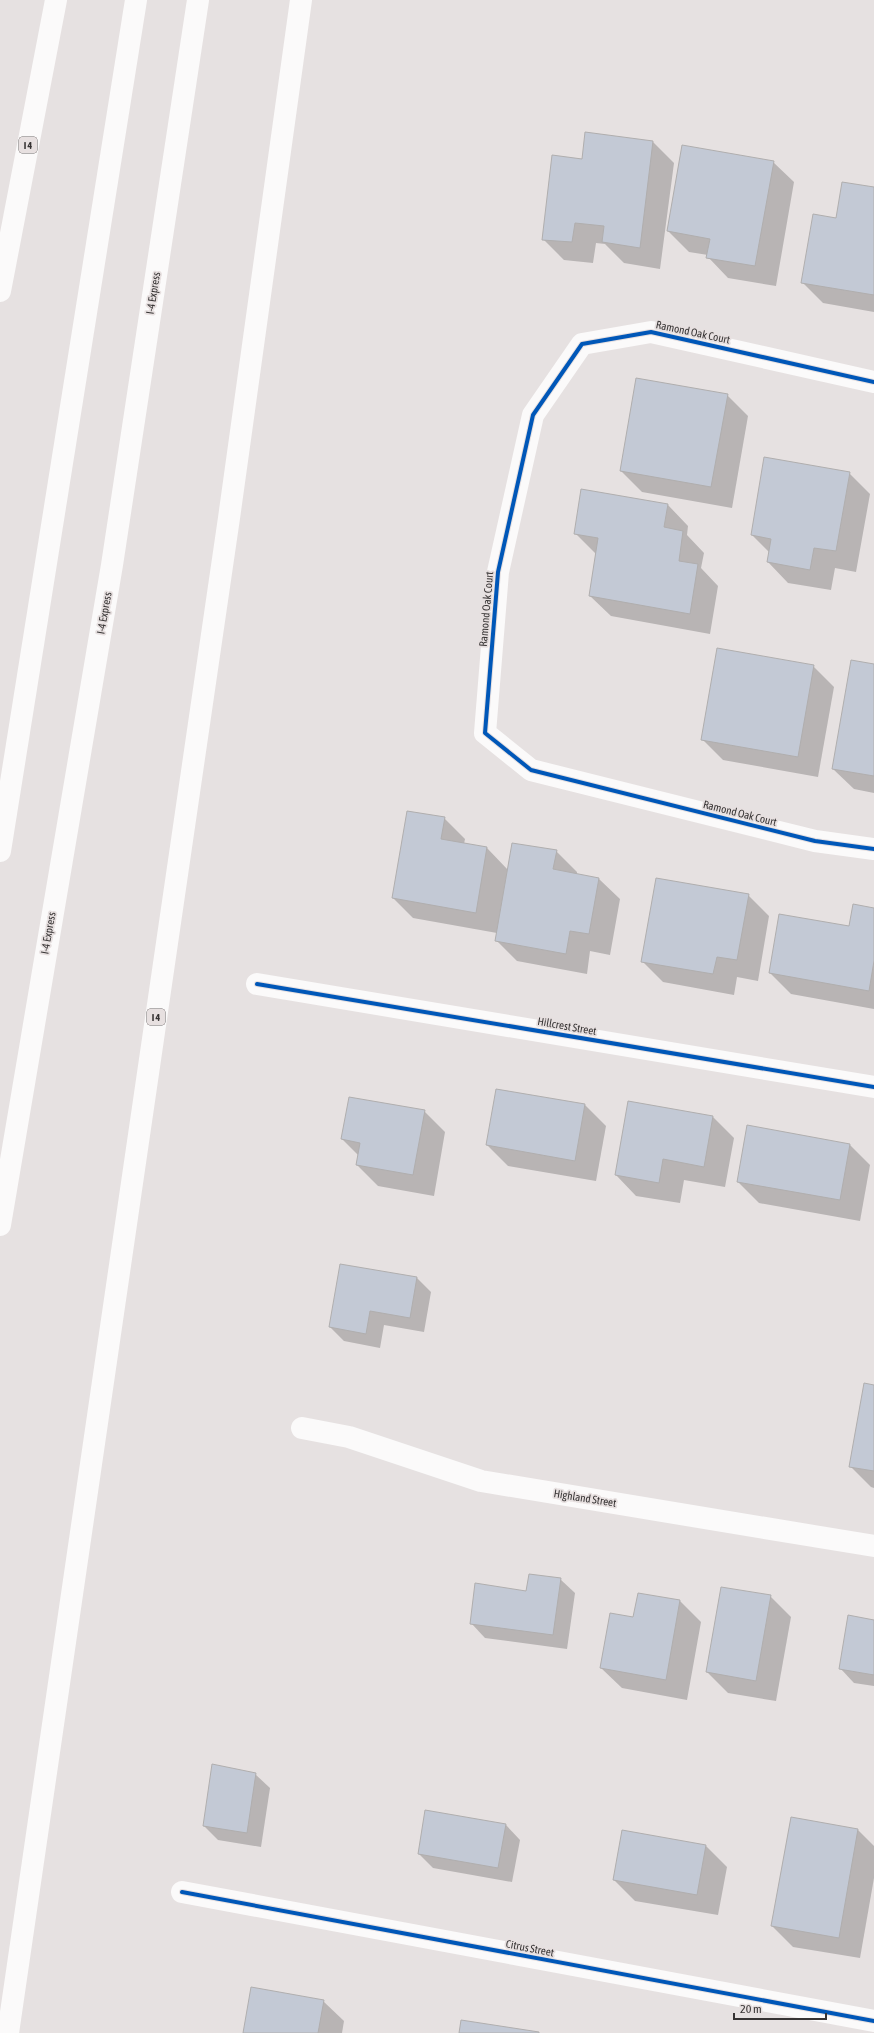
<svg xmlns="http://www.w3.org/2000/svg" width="874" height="2033" font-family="'Asap Condensed',sans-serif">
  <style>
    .shadow { fill: #0003 }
    .building { fill: #c3c9d5; stroke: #b0aeae }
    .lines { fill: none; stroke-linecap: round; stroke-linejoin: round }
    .minor { stroke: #fbfafa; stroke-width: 22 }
    .highway { stroke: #fbfafa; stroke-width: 22 }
    .cycleway-casing { stroke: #e7e0e0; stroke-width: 6 }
    .cycleway { stroke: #0057b8; stroke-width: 4 }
    .labels { text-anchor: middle; stroke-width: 3.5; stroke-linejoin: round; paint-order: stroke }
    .shield { fill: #e7e0e0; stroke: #6b6767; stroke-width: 1 }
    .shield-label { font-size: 10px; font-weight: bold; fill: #363333 }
    .street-label { font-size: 11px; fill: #363333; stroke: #e7e0e0 }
  </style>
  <rect width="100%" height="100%" fill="#e6e1e1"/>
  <g class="shadow">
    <path d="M 586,133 L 653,142 L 674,163 L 660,269 L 624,263 L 605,244 L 596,243 L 593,263 L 564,260 L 543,239 L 583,160 Z"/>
    <path d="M 773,162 L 794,182 L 776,286 L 728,278 L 708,257 L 708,255 L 689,252 L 668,231 Z"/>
    <path d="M 874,188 L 874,312 L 823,303 L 802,282 Z"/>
    <path d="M 727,395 L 748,416 L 732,508 L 642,492 L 621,471 Z"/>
    <path d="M 849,473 L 870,494 L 856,572 L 835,568 L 831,590 L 788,583 L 768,562 L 769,552 L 752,535 Z"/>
    <path d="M 668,505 L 688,526 L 687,535 L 704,553 L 701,568 L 718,586 L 710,634 L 611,616 L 590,596 L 596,554 L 575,533 Z"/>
    <path d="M 874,665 L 874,793 L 854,789 L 833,769 Z"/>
    <path d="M 813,666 L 834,687 L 818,777 L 723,760 L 702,739 Z"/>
    <path d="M 444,818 L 465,839 L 464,844 L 487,848 L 508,870 L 556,851 L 577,872 L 577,875 L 599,879 L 620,899 L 610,955 L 590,951 L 587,974 L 517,961 L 496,940 L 497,933 L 413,918 L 393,898 Z"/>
    <path d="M 748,895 L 769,916 L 758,981 L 737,977 L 734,995 L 663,982 L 642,961 Z"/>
    <path d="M 874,909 L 874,1009 L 791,994 L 770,973 L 850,928 Z"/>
    <path d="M 497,1090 L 585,1105 L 606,1126 L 596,1181 L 508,1166 L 487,1145 Z"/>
    <path d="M 424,1111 L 445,1132 L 434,1196 L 378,1186 L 357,1165 L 359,1156 L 342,1139 Z"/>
    <path d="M 713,1117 L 734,1138 L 725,1187 L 684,1180 L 680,1203 L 636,1196 L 616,1175 Z"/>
    <path d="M 849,1144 L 870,1165 L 860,1221 L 759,1203 L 738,1182 Z"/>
    <path d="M 341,1265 L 417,1278 L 431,1292 L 424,1332 L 384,1325 L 380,1348 L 344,1341 L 330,1327 Z"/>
    <path d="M 874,1386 L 874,1488 L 871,1487 L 850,1466 Z"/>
    <path d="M 560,1579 L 575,1593 L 567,1649 L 485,1638 L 471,1623 Z"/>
    <path d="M 639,1594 L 680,1601 L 701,1622 L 687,1700 L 622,1688 L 601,1668 L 634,1619 Z"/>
    <path d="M 770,1596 L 791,1617 L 776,1701 L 728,1693 L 707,1672 Z"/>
    <path d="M 874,1621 L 874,1686 L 854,1683 L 840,1668 Z"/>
    <path d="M 255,1774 L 270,1788 L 261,1847 L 218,1840 L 204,1826 Z"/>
    <path d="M 791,1818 L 858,1830 L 874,1846 L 874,1878 L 860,1958 L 793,1947 L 772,1926 Z"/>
    <path d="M 506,1825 L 520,1840 L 512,1882 L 433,1868 L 419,1854 Z"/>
    <path d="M 706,1846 L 727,1867 L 718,1915 L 635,1901 L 614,1880 Z"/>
    <path d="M 323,2001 L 344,2021 L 342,2033 L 244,2033 Z"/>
  </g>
  <g class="building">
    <path d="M 585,132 L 653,141 L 640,248 L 602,242 L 604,226 L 575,223 L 572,242 L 542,240 L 552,155 L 582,159 Z"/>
    <path d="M 682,145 L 774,161 L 755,266 L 706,258 L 710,239 L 667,231 Z"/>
    <path d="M 842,182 L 874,187 L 874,295 L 801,283 L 813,214 L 836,218 Z"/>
    <path d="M 636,378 L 728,394 L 711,487 L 620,471 Z"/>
    <path d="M 764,457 L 850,472 L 836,551 L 814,548 L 810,570 L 767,562 L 771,539 L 751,535 Z"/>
    <path d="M 581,489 L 668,504 L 664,527 L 683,531 L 679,561 L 698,564 L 690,614 L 589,596 L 598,538 L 574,534 Z"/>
    <path d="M 717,648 L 814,665 L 798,757 L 701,740 Z"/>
    <path d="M 851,660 L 874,664 L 874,776 L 832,769 Z"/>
    <path d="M 407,811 L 445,817 L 441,839 L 487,847 L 476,913 L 392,898 Z"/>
    <path d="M 512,843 L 557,850 L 553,869 L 599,878 L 589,934 L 570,931 L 566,954 L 495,941 Z"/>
    <path d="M 656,878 L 749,894 L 737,960 L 717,957 L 713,974 L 641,962 Z"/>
    <path d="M 853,904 L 874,908 L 874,961 L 869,991 L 769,973 L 779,914 L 849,926 Z"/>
    <path d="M 496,1089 L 585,1104 L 575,1161 L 486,1145 Z"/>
    <path d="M 349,1097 L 425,1110 L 413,1175 L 356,1165 L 360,1143 L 341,1139 Z"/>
    <path d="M 628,1101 L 713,1116 L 704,1167 L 663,1159 L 659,1183 L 615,1175 Z"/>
    <path d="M 747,1125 L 850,1144 L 840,1200 L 737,1182 Z"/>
    <path d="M 340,1264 L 417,1277 L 410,1318 L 370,1311 L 366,1334 L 329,1327 Z"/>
    <path d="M 864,1383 L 874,1385 L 874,1471 L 849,1467 Z"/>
    <path d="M 529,1574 L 561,1578 L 553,1635 L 470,1624 L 475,1583 L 526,1591 Z"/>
    <path d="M 721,1587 L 771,1595 L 756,1681 L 706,1672 Z"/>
    <path d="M 638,1593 L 680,1600 L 666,1680 L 600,1668 L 610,1613 L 633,1617 Z"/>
    <path d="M 848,1615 L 874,1620 L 874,1675 L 839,1669 Z"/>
    <path d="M 212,1764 L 256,1773 L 247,1833 L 203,1826 Z"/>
    <path d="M 425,1810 L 506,1824 L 498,1868 L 418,1854 Z"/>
    <path d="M 791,1817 L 858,1829 L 839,1938 L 771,1926 Z"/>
    <path d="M 622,1830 L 706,1845 L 697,1895 L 613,1880 Z"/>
    <path d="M 251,1987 L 324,2000 L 318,2033 L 243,2033 Z"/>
    <path d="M 461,2020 L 539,2032 L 539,2033 L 459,2033 Z"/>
  </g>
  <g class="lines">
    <g class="minor">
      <path d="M 874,382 L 651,332 L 582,344 L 533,415 L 498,572 L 485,733 L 531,770 L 815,841 L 874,849"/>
      <path d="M 257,984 L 874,1087"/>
      <path d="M 302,1428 L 349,1437 L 481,1481 L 874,1546"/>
      <path d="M 182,1892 L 874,2021"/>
    </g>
    <g class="highway">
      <path d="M 0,291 L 56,0"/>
      <path d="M 0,851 L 136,0"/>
      <path d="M 0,1225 L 112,565 L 198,0"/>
      <path d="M 8,2033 L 229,518 L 301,0"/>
    </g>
    <g class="cycleway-casing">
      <g id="cycleway">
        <path d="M 874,382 L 651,332 L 582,344 L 533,415 L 498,572 L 485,733 L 531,770 L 815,841 L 874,849"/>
        <path d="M 257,984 L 874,1087"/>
        <path d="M 182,1892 L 874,2021"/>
      </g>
    </g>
    <use href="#cycleway" class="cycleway"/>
  </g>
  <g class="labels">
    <g class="shield">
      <rect x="19" y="137" width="18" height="16" rx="3"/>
      <rect x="147" y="1009" width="18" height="16" rx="3"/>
    </g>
    <g class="shield-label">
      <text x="28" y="149">I 4</text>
      <text x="156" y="1021">I 4</text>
    </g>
    <g class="street-label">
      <text transform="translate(153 293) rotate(-81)" y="4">I-4 Express</text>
      <text transform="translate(693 332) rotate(12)" y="4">Ramond Oak Court</text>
      <text transform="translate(486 609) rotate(-85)" y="4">Ramond Oak Court</text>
      <text transform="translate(104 613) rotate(-80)" y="4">I-4 Express</text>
      <text transform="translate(740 813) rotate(14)" y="4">Ramond Oak Court</text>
      <text transform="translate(48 933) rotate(-80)" y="4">I-4 Express</text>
      <text transform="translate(567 1026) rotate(10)" y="4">Hillcrest Street</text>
      <text transform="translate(585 1498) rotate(9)" y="4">Highland Street</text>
      <text transform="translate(530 1948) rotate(11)" y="4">Citrus Street</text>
    </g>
  </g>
  <path d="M734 2013v6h92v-6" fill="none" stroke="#363333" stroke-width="2"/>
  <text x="740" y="2013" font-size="12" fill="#363333" stroke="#e7e0e0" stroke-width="3" paint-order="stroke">20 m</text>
</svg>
